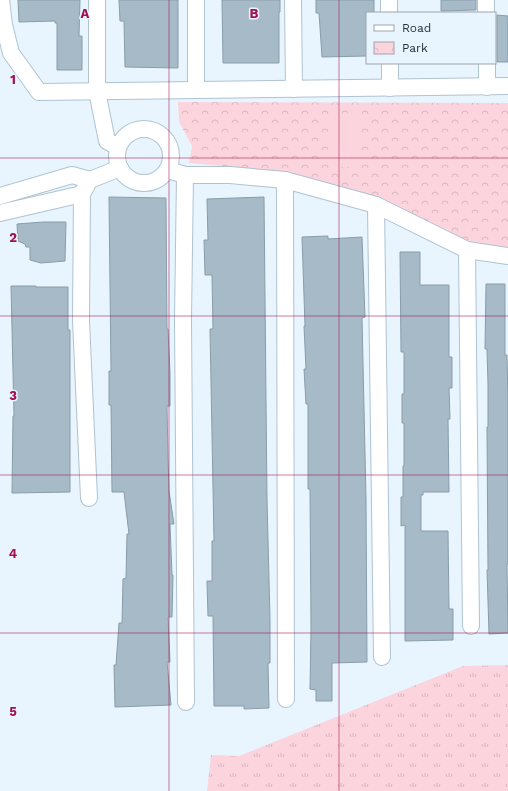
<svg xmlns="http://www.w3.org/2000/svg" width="508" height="791" font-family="'Work Sans',sans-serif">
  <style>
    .grass { fill: url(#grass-tufts) }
    .park { fill: url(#park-crowns) }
    .pitch { fill: #fcd4dd }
    .building { fill: #a6bac8; stroke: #899caa }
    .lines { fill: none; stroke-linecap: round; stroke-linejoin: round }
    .street-casing { stroke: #afc3d1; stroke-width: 18 }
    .street { stroke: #fff; stroke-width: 16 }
    .grid { fill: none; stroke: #a4104f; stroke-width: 1; stroke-opacity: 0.55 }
    .grid-label { font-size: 13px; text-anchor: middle; font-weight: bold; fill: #a4104f; stroke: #e8f5fe; stroke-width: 3; stroke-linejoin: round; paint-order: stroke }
  </style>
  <defs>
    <pattern id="grass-tufts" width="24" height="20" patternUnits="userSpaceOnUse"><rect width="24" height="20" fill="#fcd4dd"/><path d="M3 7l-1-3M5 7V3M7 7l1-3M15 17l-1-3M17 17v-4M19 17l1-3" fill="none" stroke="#d8b6be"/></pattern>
    <pattern id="park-crowns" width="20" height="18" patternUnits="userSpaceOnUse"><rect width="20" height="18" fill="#fcd4dd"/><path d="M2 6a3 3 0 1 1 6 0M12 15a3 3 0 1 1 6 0" fill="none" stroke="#d8b6be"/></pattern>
  </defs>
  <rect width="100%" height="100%" fill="#e8f5fe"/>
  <path class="grass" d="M 508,665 L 508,791 L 207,791 L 211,755 L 239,756 L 463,666 Z"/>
  <path class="park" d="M 178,102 L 508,103 L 508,250 L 473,245 L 277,171 L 189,163 L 192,146 L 179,122 Z"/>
  <path class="pitch" d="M 358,113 L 359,167 L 328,167 L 328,114 Z"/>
  <g class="building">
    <path d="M 18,0 L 80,0 L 79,36 L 82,36 L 82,70 L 57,70 L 57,23 L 55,23 L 55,21 L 19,22 Z"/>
    <path d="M 119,0 L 178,0 L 178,68 L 125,67 L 124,21 L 120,21 Z"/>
    <path d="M 222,0 L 280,0 L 280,12 L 279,12 L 279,63 L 223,63 Z"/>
    <path d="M 316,0 L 374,0 L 374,13 L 367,13 L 367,56 L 322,57 L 319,13 L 316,13 Z"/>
    <path d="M 441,0 L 476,0 L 476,10 L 441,11 Z"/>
    <path d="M 497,15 L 508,16 L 508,62 L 497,62 Z"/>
    <path d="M 109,197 L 166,198 L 167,329 L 168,329 L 170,373 L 170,406 L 167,406 L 168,459 L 169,491 L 174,524 L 170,524 L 172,575 L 173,575 L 172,617 L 168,617 L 170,662 L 167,662 L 171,705 L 115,707 L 114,665 L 116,665 L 119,623 L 122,623 L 123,579 L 126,578 L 127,534 L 129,534 L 124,492 L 112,492 L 111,405 L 109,405 L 109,371 L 111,371 Z"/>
    <path d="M 264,197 L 267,499 L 270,620 L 270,663 L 268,663 L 269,708 L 244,709 L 244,706 L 214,706 L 213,616 L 208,616 L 207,581 L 212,581 L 212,541 L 214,541 L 210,329 L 213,329 L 212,275 L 205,275 L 204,240 L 208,240 L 207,199 Z"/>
    <path d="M 43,222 L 66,222 L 65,261 L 41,263 L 30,260 L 30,247 L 26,247 L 25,244 L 18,241 L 17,224 Z"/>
    <path d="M 328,236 L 328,239 L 362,237 L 365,317 L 362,318 L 366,499 L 367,662 L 332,663 L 332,701 L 316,701 L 316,690 L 310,689 L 311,629 L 310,489 L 308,489 L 308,404 L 306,404 L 304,369 L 306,369 L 304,326 L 305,326 L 302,237 Z"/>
    <path d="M 400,252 L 420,252 L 420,285 L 449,285 L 449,357 L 452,357 L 452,388 L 449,388 L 450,419 L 448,419 L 449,492 L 423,492 L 423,495 L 421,495 L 421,531 L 448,531 L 449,609 L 453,609 L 453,640 L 405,641 L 405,525 L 401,526 L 401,497 L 403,497 L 403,466 L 404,466 L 404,423 L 402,423 L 402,394 L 404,394 L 404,352 L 401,352 Z"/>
    <path d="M 486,284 L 505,284 L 505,355 L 507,355 L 508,402 L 508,564 L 507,564 L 508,633 L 489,634 L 487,570 L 488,570 L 487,427 L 488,427 L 488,384 L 487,349 L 485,349 Z"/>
    <path d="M 11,286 L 36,286 L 36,287 L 68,287 L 68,330 L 70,330 L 70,492 L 12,493 L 13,416 L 14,416 Z"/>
  </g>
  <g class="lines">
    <g class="street-casing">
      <g id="street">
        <path d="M 1,0 L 4,25 L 11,53 L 39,92 L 508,86"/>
        <path d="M 97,0 L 97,91 L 107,141 L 118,147"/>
        <path d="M 196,0 L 196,90"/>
        <path d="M 293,0 L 294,89"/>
        <path d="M 389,0 L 389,13"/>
        <path d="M 486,0 L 486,13"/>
        <path d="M 390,63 L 390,88"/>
        <path d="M 487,63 L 487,87"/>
        <circle cx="144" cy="156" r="27"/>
        <path d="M 168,170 L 185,175 L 230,175 L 285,180 L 376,205 L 467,250 L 508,256"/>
        <path d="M 185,175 L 183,320 L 186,702"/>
        <path d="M 285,180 L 286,699"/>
        <path d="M 82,194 L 81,321 L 89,498"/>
        <path d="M 0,196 L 72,175 L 90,180 L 120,168"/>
        <path d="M 376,205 L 382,657"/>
        <path d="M 0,213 L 82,194 L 87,185"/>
        <path d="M 467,250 L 471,626"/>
      </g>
    </g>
    <use href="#street" class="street"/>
  </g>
  <path class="grid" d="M 169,0 L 169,791M 339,0 L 339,791M 0,158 L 508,158M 0,316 L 508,316M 0,475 L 508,475M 0,633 L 508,633"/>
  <g class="grid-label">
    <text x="85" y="18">A</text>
    <text x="254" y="18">B</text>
    <text x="13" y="84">1</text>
    <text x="13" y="242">2</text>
    <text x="13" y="400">3</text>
    <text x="13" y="558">4</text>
    <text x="13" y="716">5</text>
  </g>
  <rect x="366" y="12" width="130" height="52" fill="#e8f5fe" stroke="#9ba6ae"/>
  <rect x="374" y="25" width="20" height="6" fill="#ffffff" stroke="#9ba6ae"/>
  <text x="402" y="32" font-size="12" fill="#282f35">Road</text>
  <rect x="374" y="42" width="20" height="12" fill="url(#park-crowns)" stroke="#9ba6ae"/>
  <text x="402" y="52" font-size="12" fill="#282f35">Park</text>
</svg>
